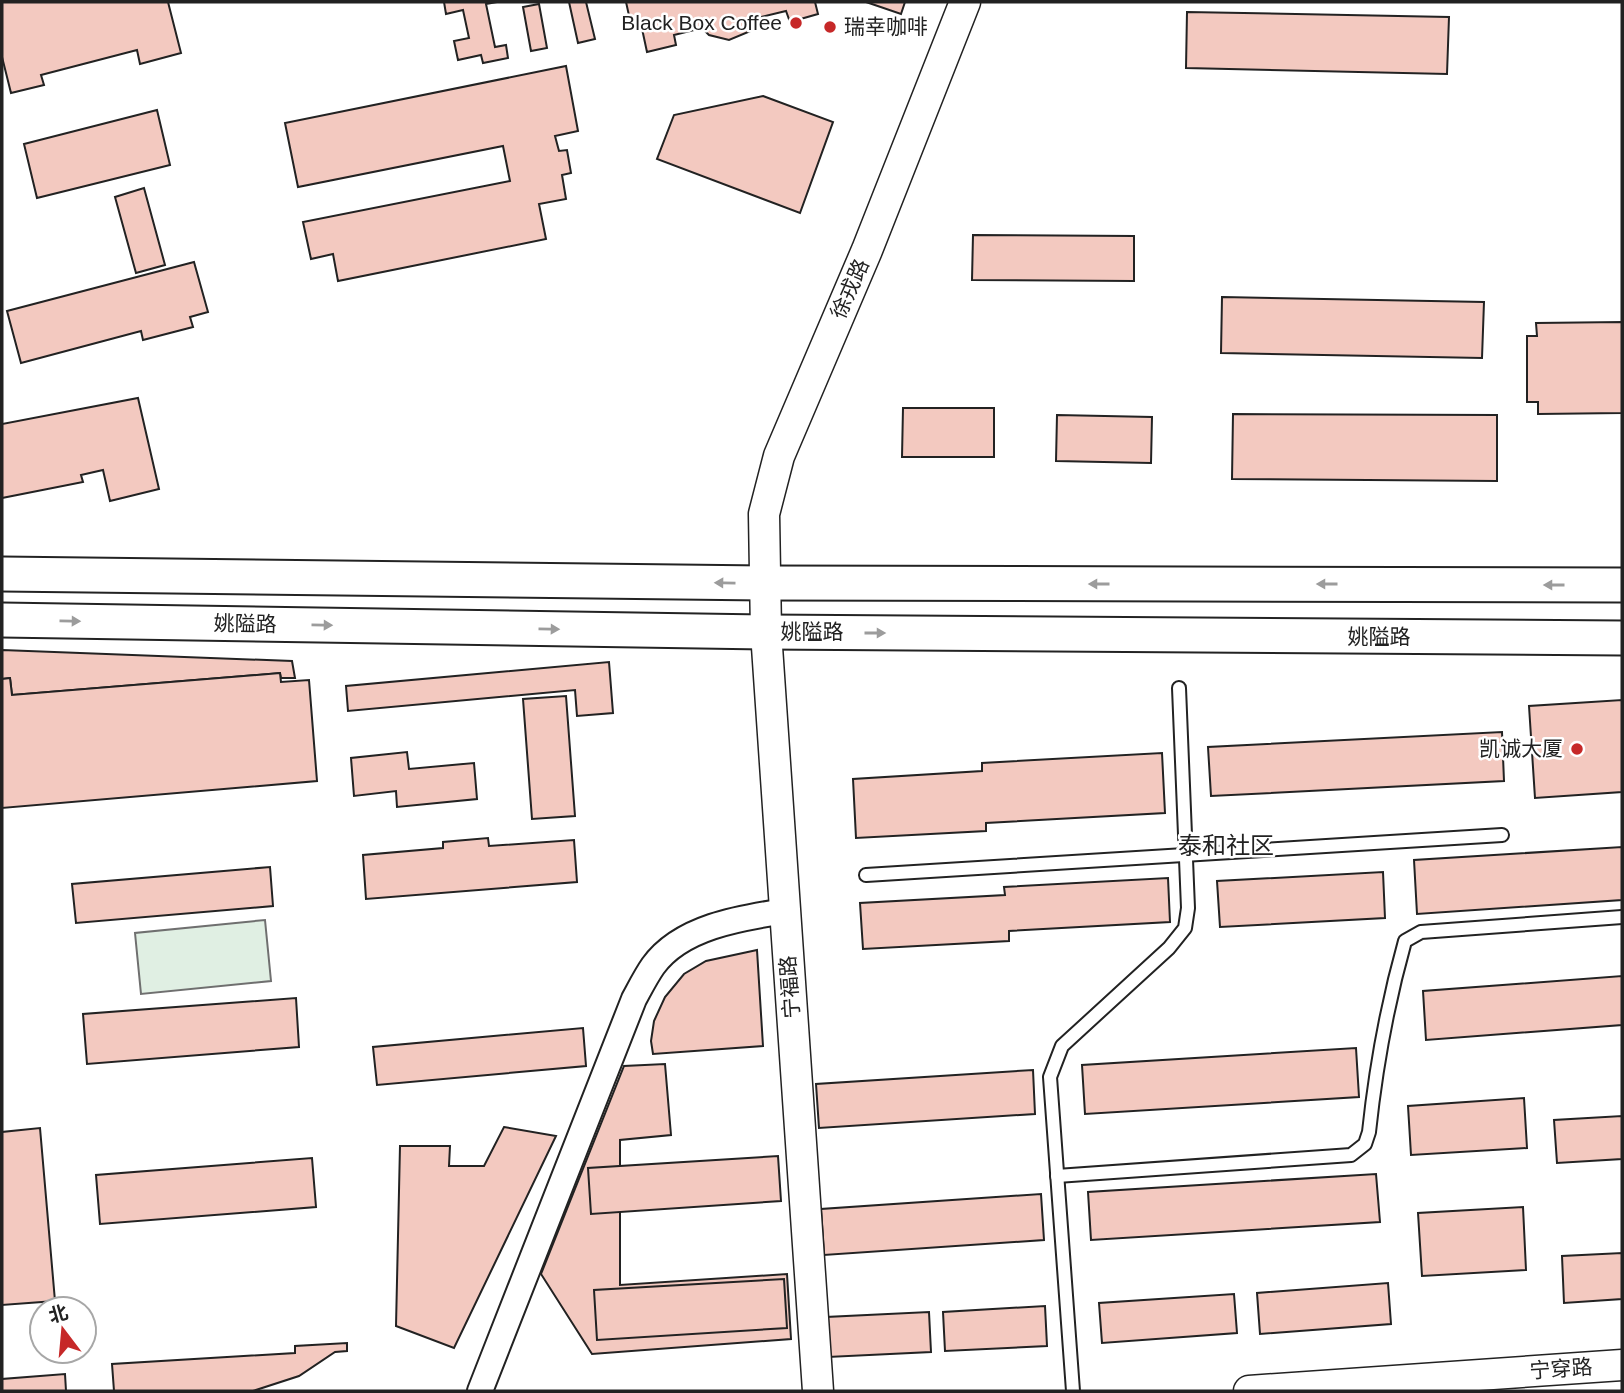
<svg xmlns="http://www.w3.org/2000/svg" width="1624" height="1393" font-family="Arial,'Noto Sans SC',sans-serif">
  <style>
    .green { fill: #e0efe3; stroke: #6f6f6f; stroke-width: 2 }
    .building { fill: #f3c9c0; stroke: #222; stroke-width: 2 }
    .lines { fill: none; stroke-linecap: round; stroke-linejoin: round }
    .service-casing { stroke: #222; stroke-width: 16 }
    .minor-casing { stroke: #222; stroke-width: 28 }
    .tertiary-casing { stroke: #222; stroke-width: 33 }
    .secondary-casing { stroke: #222; stroke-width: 37 }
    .service { stroke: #fff; stroke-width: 12 }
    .minor { stroke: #fff; stroke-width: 24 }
    .tertiary { stroke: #fff; stroke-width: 30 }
    .secondary { stroke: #fff; stroke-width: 33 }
    .oneway { fill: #9c9c9c }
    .poi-dot { fill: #c62828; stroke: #fff; stroke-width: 2.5 }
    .labels { text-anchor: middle; stroke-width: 5; stroke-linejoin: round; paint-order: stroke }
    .poi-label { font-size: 21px; fill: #222; stroke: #fff; text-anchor: end }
    .street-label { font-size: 21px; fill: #222; stroke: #fff }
    .quarter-label { font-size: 24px; fill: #222; stroke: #fff }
  </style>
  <rect width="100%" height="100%" fill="#fff"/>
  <path class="green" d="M 265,920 L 271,981 L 141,994 L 135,933 Z"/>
  <g class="building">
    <path d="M 2,2 L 168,2 L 181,53 L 140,64 L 137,50 L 41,75 L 44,85 L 11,93 L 2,57 Z"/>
    <path d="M 444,2 L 497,2 L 486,4 L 495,47 L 506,45 L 508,58 L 483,63 L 481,55 L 458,60 L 454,41 L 469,38 L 463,10 L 446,14 Z"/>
    <path d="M 569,2 L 586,2 L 595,39 L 578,43 Z"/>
    <path d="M 626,2 L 815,2 L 818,14 L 790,22 L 786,11 L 757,18 L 753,30 L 729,40 L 709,35 L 702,28 L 674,35 L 676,45 L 647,52 L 641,24 L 630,20 Z"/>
    <path d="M 866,2 L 905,2 L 901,14 Z"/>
    <path d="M 539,4 L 547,48 L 531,51 L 523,7 Z"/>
    <path d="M 1187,12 L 1449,17 L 1447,74 L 1186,68 Z"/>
    <path d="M 566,66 L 578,131 L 555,136 L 559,151 L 567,150 L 571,173 L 562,175 L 566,199 L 539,204 L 546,239 L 338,281 L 333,254 L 311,259 L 303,222 L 510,181 L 503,146 L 298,187 L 285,123 Z"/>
    <path d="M 763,96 L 833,122 L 800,213 L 657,159 L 674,115 Z"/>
    <path d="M 157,110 L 170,165 L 37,198 L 24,144 Z"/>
    <path d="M 144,188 L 165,265 L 136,273 L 115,197 Z"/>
    <path d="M 973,235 L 1134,236 L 1134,281 L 972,280 Z"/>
    <path d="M 194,262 L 208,312 L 190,317 L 193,327 L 143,340 L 141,331 L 21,363 L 7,311 Z"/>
    <path d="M 1222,297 L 1484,302 L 1482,358 L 1221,353 Z"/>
    <path d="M 1622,322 L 1622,413 L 1538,414 L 1538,402 L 1527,402 L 1527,336 L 1537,336 L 1536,323 Z"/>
    <path d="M 138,398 L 159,489 L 110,501 L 103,470 L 81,475 L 83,482 L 2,498 L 2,424 Z"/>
    <path d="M 903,408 L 994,408 L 994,457 L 902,457 Z"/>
    <path d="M 1233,414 L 1497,415 L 1497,481 L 1232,479 Z"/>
    <path d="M 1057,415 L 1152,417 L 1151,463 L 1056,461 Z"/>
    <path d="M 2,650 L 292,661 L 295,678 L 281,678 L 280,673 L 12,695 L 10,678 L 2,679 Z"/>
    <path d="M 609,662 L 613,713 L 577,716 L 575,690 L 348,711 L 346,686 Z"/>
    <path d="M 280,673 L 281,682 L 309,680 L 317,781 L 2,808 L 2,679 L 10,678 L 12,695 Z"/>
    <path d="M 566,696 L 575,816 L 532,819 L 523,699 Z"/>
    <path d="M 1622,700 L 1622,792 L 1535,798 L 1529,706 Z"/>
    <path d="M 1502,732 L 1504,781 L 1211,796 L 1208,747 Z"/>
    <path d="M 407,752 L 409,769 L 474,763 L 477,799 L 397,807 L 396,791 L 354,796 L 351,758 Z"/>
    <path d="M 1162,753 L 1165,813 L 986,823 L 986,831 L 856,838 L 853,779 L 982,771 L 982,763 Z"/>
    <path d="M 488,838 L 489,846 L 574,840 L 577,882 L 366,899 L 363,855 L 443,848 L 443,842 Z"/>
    <path d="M 1622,847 L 1622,900 L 1417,914 L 1414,860 Z"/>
    <path d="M 270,867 L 273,906 L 76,923 L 72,884 Z"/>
    <path d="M 1383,872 L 1385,918 L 1220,927 L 1217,881 Z"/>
    <path d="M 1168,878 L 1170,922 L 1009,931 L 1009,941 L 863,949 L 860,903 L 1005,895 L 1004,887 Z"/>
    <path d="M 757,950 L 763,1046 L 653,1054 L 651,1041 L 654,1021 L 665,997 L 684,974 L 706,961 Z"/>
    <path d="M 1622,976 L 1622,1025 L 1426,1040 L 1423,991 Z"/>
    <path d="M 296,998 L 299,1047 L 87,1064 L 83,1014 Z"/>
    <path d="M 583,1028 L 586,1066 L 377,1085 L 373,1047 Z"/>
    <path d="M 1356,1048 L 1359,1097 L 1085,1114 L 1082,1065 Z"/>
    <path d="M 665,1064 L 671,1135 L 620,1140 L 620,1285 L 787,1274 L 791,1339 L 592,1354 L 541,1274 L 624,1066 Z"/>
    <path d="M 1033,1070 L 1035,1114 L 819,1128 L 816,1084 Z"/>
    <path d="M 1524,1098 L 1527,1148 L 1411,1155 L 1408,1106 Z"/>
    <path d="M 1622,1116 L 1622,1159 L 1557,1163 L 1554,1120 Z"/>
    <path d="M 504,1127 L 556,1136 L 454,1348 L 396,1326 L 400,1146 L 450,1146 L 449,1166 L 484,1166 Z"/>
    <path d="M 40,1128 L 55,1301 L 2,1305 L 2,1132 Z"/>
    <path d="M 778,1156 L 781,1201 L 591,1214 L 588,1168 Z"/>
    <path d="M 312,1158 L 316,1207 L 100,1224 L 96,1175 Z"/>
    <path d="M 1376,1174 L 1380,1222 L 1091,1240 L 1088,1192 Z"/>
    <path d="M 1041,1194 L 1044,1240 L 824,1255 L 821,1209 Z"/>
    <path d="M 1523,1207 L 1526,1270 L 1422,1276 L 1418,1213 Z"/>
    <path d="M 1622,1253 L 1622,1299 L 1564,1303 L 1562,1256 Z"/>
    <path d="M 784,1279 L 787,1328 L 597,1340 L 594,1290 Z"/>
    <path d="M 1388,1283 L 1391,1324 L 1260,1334 L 1257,1293 Z"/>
    <path d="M 1234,1294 L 1237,1333 L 1102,1343 L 1099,1303 Z"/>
    <path d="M 1045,1306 L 1047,1346 L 945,1351 L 943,1312 Z"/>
    <path d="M 929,1312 L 931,1352 L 828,1357 L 826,1317 Z"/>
    <path d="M 347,1343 L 347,1351 L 335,1352 L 299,1376 L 253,1391 L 114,1391 L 112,1364 L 295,1353 L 295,1346 Z"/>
    <path d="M 65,1374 L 66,1391 L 2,1391 L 2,1379 Z"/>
  </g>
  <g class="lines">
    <g class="service-casing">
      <g id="service">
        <path d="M 866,875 L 1502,835"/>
        <path d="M 1057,1176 L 1351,1155 L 1365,1144 L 1369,1132 C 1376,1066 1387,1005 1405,941 L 1421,932 L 1622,917"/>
        <path d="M 1073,1391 L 1050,1077 L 1062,1046 L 1169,948 L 1185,928 L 1188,908 L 1179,688"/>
      </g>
    </g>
    <g class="minor-casing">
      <path id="minor" d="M 480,1391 L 634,999 C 640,988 646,976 653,966 C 681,927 740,918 785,911"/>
    </g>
    <g class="tertiary-casing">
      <g id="tertiary">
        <path d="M 818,1391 L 766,632 L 764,514 L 779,456 L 867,250 L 965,2"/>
        <path d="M 1249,1391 L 1622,1365"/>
      </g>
    </g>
    <g class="secondary-casing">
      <g id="secondary">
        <path d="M 2,574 L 764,583 L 1622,585"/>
        <path d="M 2,620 L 766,632 L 1622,638"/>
      </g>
    </g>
    <use href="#service" class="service"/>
    <use href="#minor" class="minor"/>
    <use href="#tertiary" class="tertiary"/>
    <use href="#secondary" class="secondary"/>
  </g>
  <defs><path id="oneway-solid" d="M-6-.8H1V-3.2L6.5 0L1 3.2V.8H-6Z" transform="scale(1.75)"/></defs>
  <g class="oneway">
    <use href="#oneway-solid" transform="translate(725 583) rotate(-179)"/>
    <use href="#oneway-solid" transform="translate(1099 584) rotate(-180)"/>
    <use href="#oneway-solid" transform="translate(1327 584) rotate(-180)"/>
    <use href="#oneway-solid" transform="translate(1554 585) rotate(-180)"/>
    <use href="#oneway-solid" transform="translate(70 621) rotate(1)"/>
    <use href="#oneway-solid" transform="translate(322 625) rotate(1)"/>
    <use href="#oneway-solid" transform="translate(549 629) rotate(1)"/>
    <use href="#oneway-solid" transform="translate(875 633)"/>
  </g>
  <g class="poi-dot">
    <circle cx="796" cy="23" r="7"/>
    <circle cx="830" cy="27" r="7"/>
    <circle cx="1577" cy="749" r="7"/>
  </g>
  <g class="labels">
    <g class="poi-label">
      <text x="782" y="30">Black Box Coffee</text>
      <text x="844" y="34" text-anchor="start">瑞幸咖啡</text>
      <text x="1563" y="756">凯诚大厦</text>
    </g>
    <g class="street-label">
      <text transform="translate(850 289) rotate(-66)" y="7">徐戎路</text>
      <text transform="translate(245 624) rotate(1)" y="7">姚隘路</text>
      <text x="812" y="639">姚隘路</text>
      <text x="1379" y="644">姚隘路</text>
      <text transform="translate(790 987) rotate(-94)" y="7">宁福路</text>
      <text transform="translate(1561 1369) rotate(-4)" y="7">宁穿路</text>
    </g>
    <g class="quarter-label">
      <text x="1226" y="854">泰和社区</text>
    </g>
  </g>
  <rect width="1624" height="1393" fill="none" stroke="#222222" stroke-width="7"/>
  <g transform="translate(63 1330) rotate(344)"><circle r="33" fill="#ffffff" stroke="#a7a7a7" stroke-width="2"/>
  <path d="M0-5L12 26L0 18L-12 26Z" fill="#c62828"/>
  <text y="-10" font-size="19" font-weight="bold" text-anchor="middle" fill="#222222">北</text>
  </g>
</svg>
